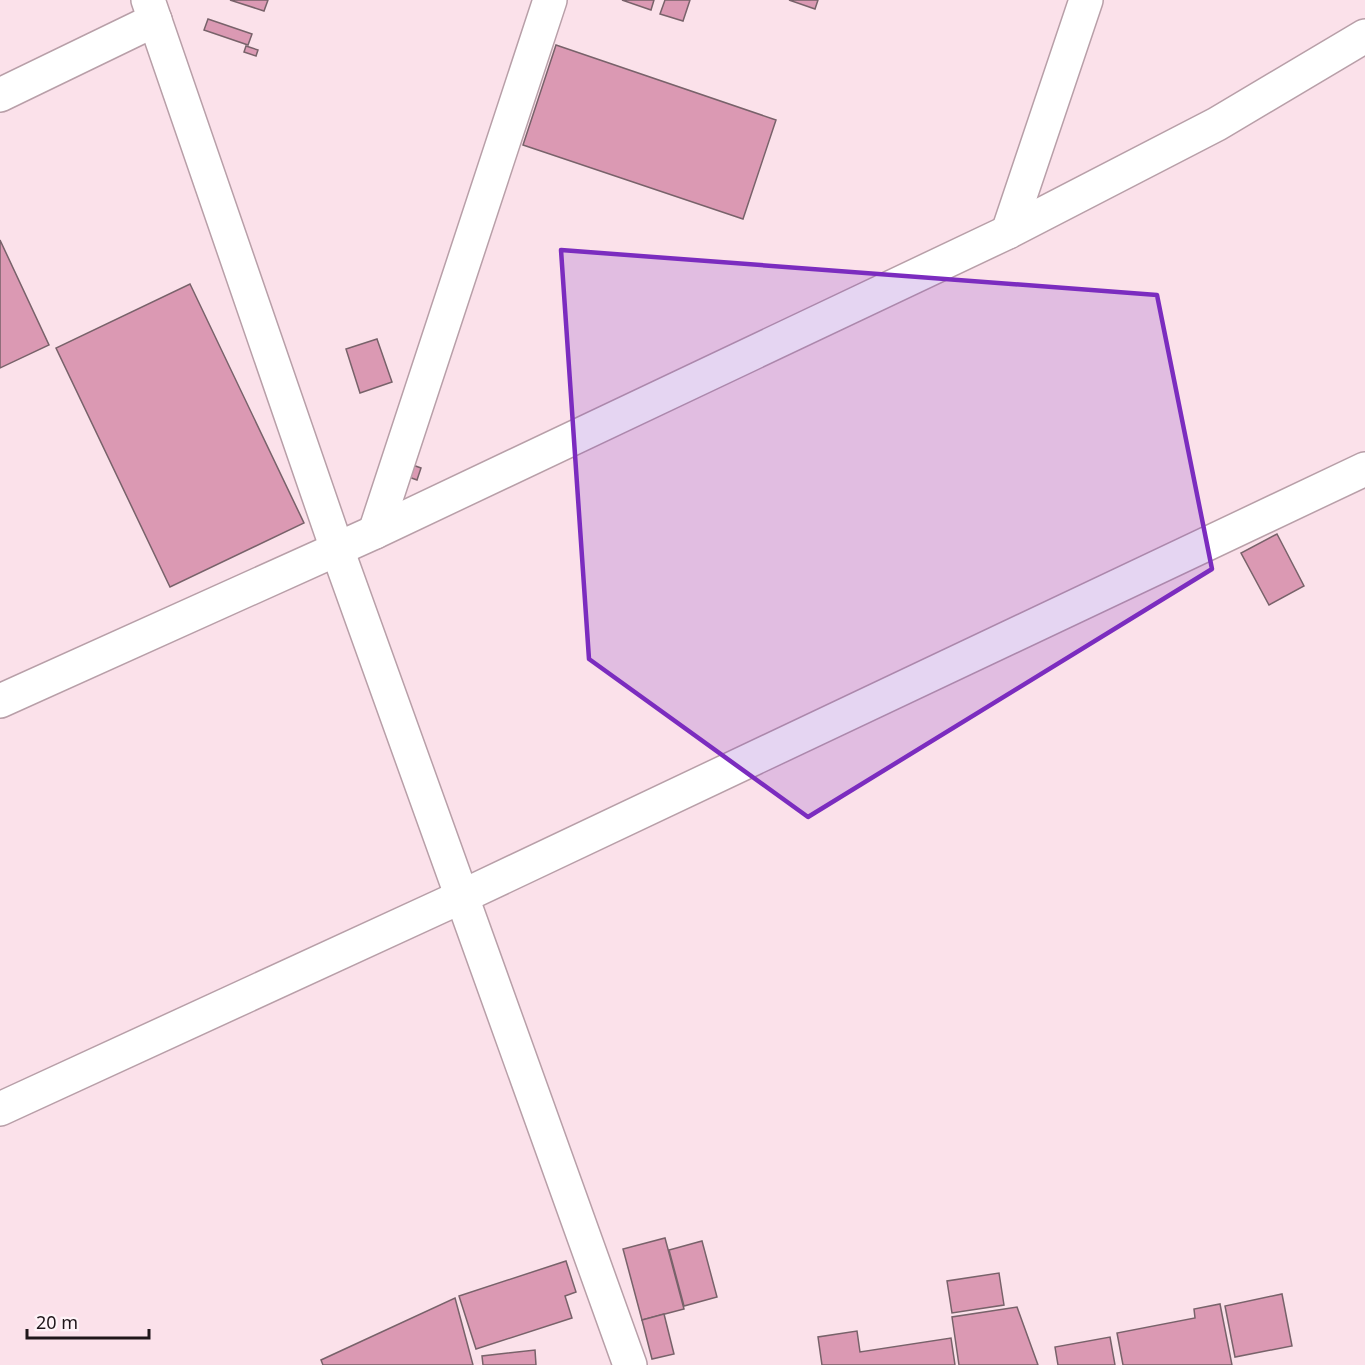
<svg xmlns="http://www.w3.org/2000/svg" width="1365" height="1365" font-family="'Noto Sans',sans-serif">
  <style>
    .building { fill: #db99b3; stroke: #78626a; stroke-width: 1.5 }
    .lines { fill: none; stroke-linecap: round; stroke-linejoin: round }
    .minor-casing { stroke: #b89fa8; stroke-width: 36 }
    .minor { stroke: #fff; stroke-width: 33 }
    .marked { fill: #7b2cbf; fill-opacity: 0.2; stroke: #7b2cbf; stroke-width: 4.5; stroke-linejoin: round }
  </style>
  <rect width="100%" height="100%" fill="#fbe1ea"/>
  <g class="building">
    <path d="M 230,0 L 268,0 L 264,11 Z"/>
    <path d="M 622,0 L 654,0 L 651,10 Z"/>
    <path d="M 665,0 L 690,0 L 683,21 L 660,14 Z"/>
    <path d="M 789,0 L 818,0 L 815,9 Z"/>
    <path d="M 208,19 L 252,34 L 248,45 L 204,30 Z"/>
    <path d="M 556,45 L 776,120 L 743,219 L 523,145 Z"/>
    <path d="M 246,46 L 258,50 L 256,56 L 244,52 Z"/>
    <path d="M 0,240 L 49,345 L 0,368 Z"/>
    <path d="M 190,284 L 304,523 L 170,587 L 56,348 Z"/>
    <path d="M 377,339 L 392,382 L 360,393 L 346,349 Z"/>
    <path d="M 410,464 L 421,468 L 417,480 L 406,476 Z"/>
    <path d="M 1277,534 L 1304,586 L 1269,605 L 1241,553 Z"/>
    <path d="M 665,1238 L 684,1309 L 642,1320 L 623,1249 Z"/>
    <path d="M 702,1241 L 717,1297 L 684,1306 L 669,1250 Z"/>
    <path d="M 566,1261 L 576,1292 L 565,1296 L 572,1318 L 476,1349 L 459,1296 Z"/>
    <path d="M 999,1273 L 1004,1305 L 952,1313 L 947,1281 Z"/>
    <path d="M 1282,1294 L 1292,1346 L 1235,1357 L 1225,1306 Z"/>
    <path d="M 455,1298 L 473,1365 L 323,1365 L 321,1360 Z"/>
    <path d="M 1220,1304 L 1232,1365 L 1123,1365 L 1117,1333 L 1195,1318 L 1194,1309 Z"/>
    <path d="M 1017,1307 L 1038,1365 L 959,1365 L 952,1317 Z"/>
    <path d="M 664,1314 L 674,1354 L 652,1359 L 642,1320 Z"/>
    <path d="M 857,1331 L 860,1352 L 951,1338 L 955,1365 L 822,1365 L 818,1337 Z"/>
    <path d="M 1110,1337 L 1115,1365 L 1058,1365 L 1055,1347 Z"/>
    <path d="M 535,1350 L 536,1365 L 483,1365 L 482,1356 Z"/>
  </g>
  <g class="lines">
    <g class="minor-casing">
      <g id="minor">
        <path d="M 148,0 L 337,549 L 630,1365"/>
        <path d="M 0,95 L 155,20"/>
        <path d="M 1008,232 L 1086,0"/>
        <path d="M 375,532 L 550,0"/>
        <path d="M 0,701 L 375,532 L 1008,232 L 1217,124 L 1365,36"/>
        <path d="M 0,1109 L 463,896 L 1365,469"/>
      </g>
    </g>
    <use href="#minor" class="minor"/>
  </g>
  <path class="marked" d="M 561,250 L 1157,295 L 1212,569 L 808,817 L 589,659 Z"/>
  <path d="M27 1329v9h122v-9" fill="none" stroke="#1f161a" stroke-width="3"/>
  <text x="36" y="1329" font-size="18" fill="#1f161a" stroke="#fef3f7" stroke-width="4.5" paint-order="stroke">20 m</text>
</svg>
